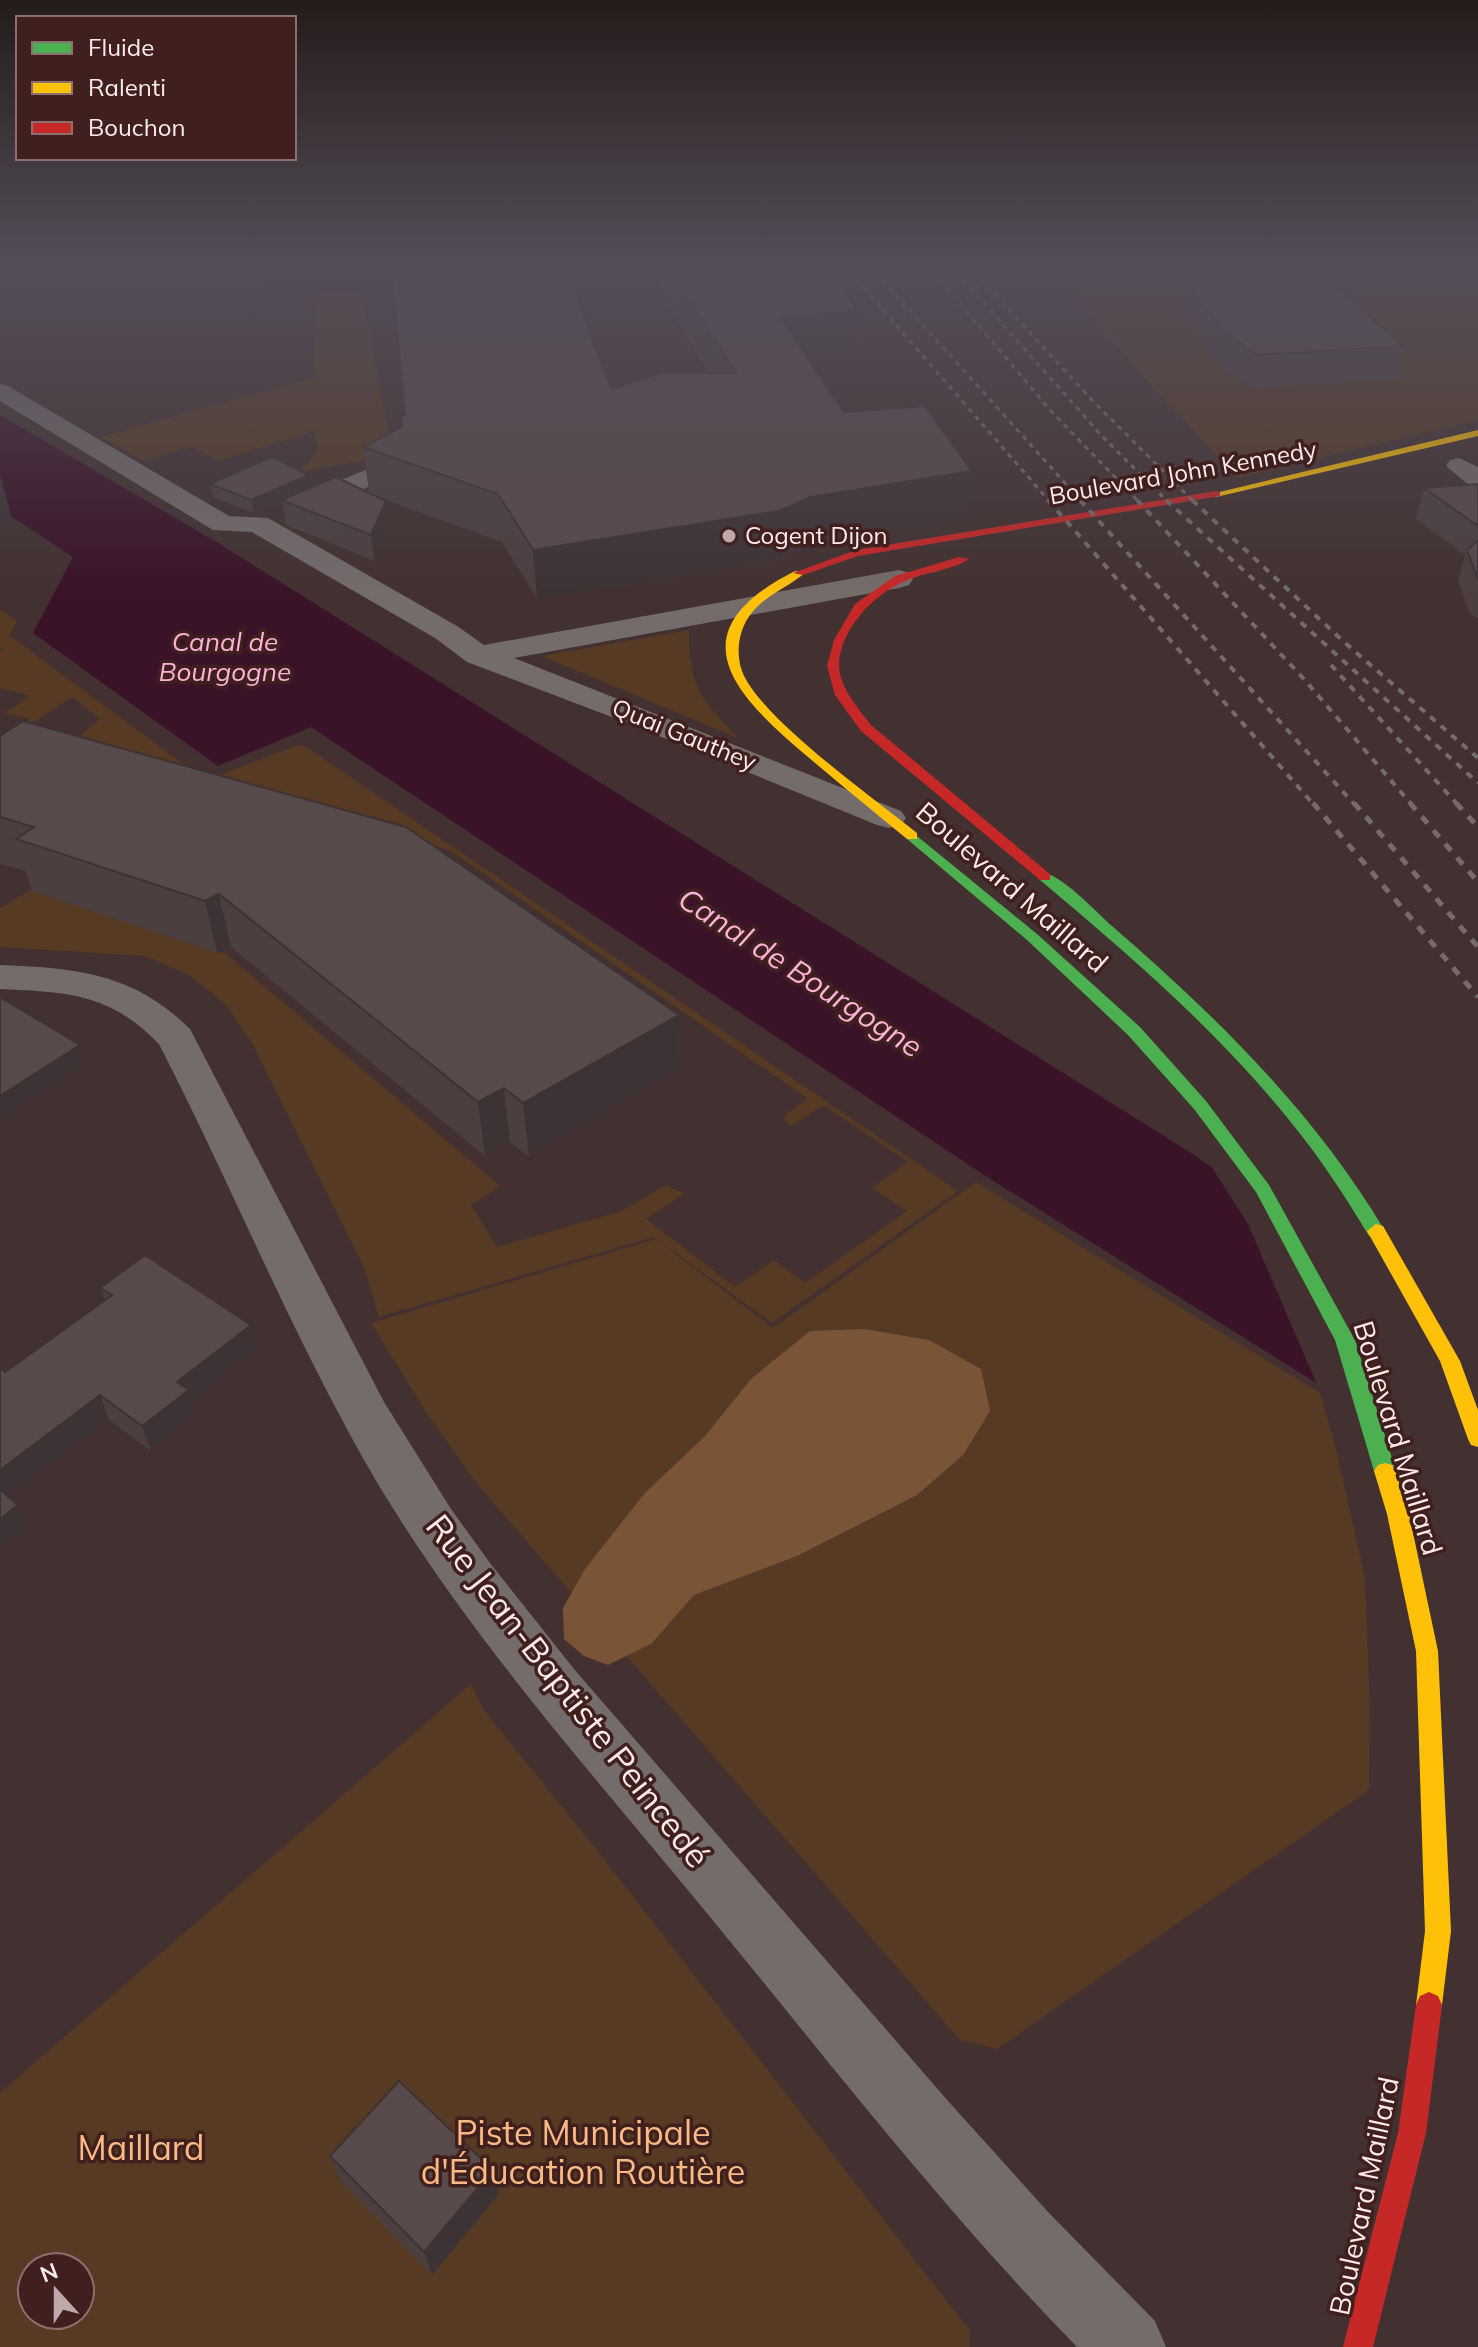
<svg xmlns="http://www.w3.org/2000/svg" width="1478" height="2347" font-family="Mulish,sans-serif">
  <style>
    .green { fill: #563a23; fill-rule: evenodd }
    .forest { fill: #7a5436 }
    .water { fill: #3a1329 }
    .pier { fill: #423130 }
    .lines { fill: none; stroke-linecap: round; stroke-linejoin: round }
    .street { fill: #746c6b; fill-rule: evenodd }
    .fast { fill: #4caf50; fill-rule: evenodd }
    .slow { fill: #ffc107; fill-rule: evenodd }
    .jam { fill: #c62828; fill-rule: evenodd }
    .rail-far2 { stroke: #756c6a; stroke-width: 3; stroke-dasharray: 5 5; stroke-linecap: butt }
    .rail-far1 { stroke: #756c6a; stroke-width: 4; stroke-dasharray: 7 7; stroke-linecap: butt }
    .rail { stroke: #756c6a; stroke-width: 5; stroke-dasharray: 9 9; stroke-linecap: butt }
    .wall { fill: #4c3f40 }
    .shaded-wall { fill: #3e3334 }
    .building { fill: #58494a; stroke: #3e3334; stroke-width: 2 }
    .poi-dot { fill: #bda9a7; stroke: #3f201e; stroke-width: 3 }
    .labels { text-anchor: middle; stroke-width: 7; stroke-linejoin: round; paint-order: stroke }
    .far-street-label { font-size: 24px; fill: #ffe9e7; stroke: #3f201e }
    .far-poi-label { font-size: 24px; fill: #ffe9e7; stroke: #3f201e; text-anchor: start }
    .far-water-label { font-size: 26px; font-style: italic; fill: #feb0d7; stroke: #3f201e }
    .street-label { font-size: 28px; fill: #ffe9e7; stroke: #3f201e }
    .water-label { font-size: 30px; font-style: italic; fill: #feb0d7; stroke: #3f201e }
    .near-street-label { font-size: 34px; fill: #ffe9e7; stroke: #3f201e }
    .near-park-label { font-size: 34px; fill: #fbba84; stroke: #3f201e }
  </style>
  <rect width="100%" height="100%" fill="#423130"/>
  <g class="green">
    <path d="M 1049,265 L 1478,265 L 1478,420 L 1237,478 L 1132,364 Z"/>
    <path d="M 361,290 L 393,455 L 300,472 L 317,451 L 315,431 L 218,461 L 192,447 L 144,461 L 101,437 L 314,377 L 316,292 Z"/>
    <path d="M 0,609 L 17,621 L 9,635 L 194,772 L 210,776 L 222,774 L 296,746 L 305,746 L 958,1191 L 772,1323 L 654,1237 L 379,1317 L 364,1267 L 252,1043 L 225,1004 L 189,975 L 145,956 L 0,947 L 0,908 L 30,890 L 225,953 L 500,1186 L 471,1205 L 497,1247 L 622,1211 L 666,1185 L 684,1194 L 646,1219 L 735,1287 L 774,1260 L 805,1283 L 907,1211 L 872,1188 L 908,1162 L 823,1105 L 791,1126 L 784,1119 L 786,1115 L 807,1098 L 451,851 L 274,793 L 90,755 L 81,735 L 100,719 L 72,697 L 0,744 L 0,739 L 30,719 L 4,713 L 30,696 L 0,688 L 0,651 L 3,649 L 0,648 Z"/>
    <path d="M 689,630 C 688,685 701,700 738,738 L 542,656 Z"/>
    <path d="M 976,1182 L 1320,1393 L 1335,1445 L 1365,1578 L 1370,1709 L 1369,1790 L 997,2049 L 960,2040 L 477,1484 L 426,1412 L 371,1323 L 656,1239 L 773,1328 Z"/>
    <path d="M 471,1684 L 484,1710 L 597,1850 L 970,2331 L 970,2347 L 0,2347 L 0,2093 ZM 32,2267 L 80,2267 L 80,2315 L 32,2315 Z"/>
  </g>
  <path class="forest" d="M 864,1329 L 929,1340 L 981,1369 L 990,1411 L 963,1455 L 917,1495 L 797,1556 L 694,1595 L 651,1644 L 608,1665 L 584,1656 L 564,1639 L 563,1608 L 585,1569 L 644,1494 L 705,1436 L 751,1379 L 810,1331 Z"/>
  <g class="water">
    <path d="M 118,265 L 562,265 L 362,290 L 316,292 L 315,283 L 213,278 Z"/>
    <path d="M 0,415 L 218,543 L 1188,1151 L 1478,1350 L 1478,1489 L 1318,1384 L 984,1175 L 311,727 L 218,766 L 33,633 L 73,557 L 0,509 Z"/>
  </g>
  <path class="pier" d="M 1207,1160 L 1478,1345 L 1478,1493 L 1319,1389 L 1248,1224 Z"/>
  <g class="lines">
    <g class="street">
      <path d="M 0,384 L 8,386 L 229,516 L 268,518 L 457,626 L 484,645 L 899,570 L 909,573 L 913,579 L 909,585 L 899,588 L 514,658 L 901,811 L 906,818 L 901,825 L 889,828 L 877,825 L 630,724 L 467,662 L 435,638 L 252,532 L 213,530 L 0,401 Z"/>
      <path d="M 1459,458 L 1478,467 L 1478,487 L 1469,485 L 1446,466 L 1450,460 Z"/>
      <path d="M 368,469 L 377,471 L 381,477 L 377,483 L 307,514 L 287,514 L 283,508 L 287,502 Z"/>
      <path d="M 0,965 C 76,968 134,973 190,1029 L 384,1402 L 451,1509 L 490,1563 L 574,1669 L 948,2101 L 1049,2213 L 1155,2321 L 1166,2347 L 1077,2347 C 944,2211 827,2059 706,1912 C 592,1773 471,1639 378,1484 C 295,1343 234,1190 159,1044 C 110,993 66,992 0,989 Z"/>
    </g>
    <g class="fast">
      <path d="M 912,832 L 1037,934 L 1140,1027 L 1206,1101 L 1269,1185 L 1355,1340 L 1396,1471 L 1392,1477 L 1385,1479 L 1378,1477 L 1374,1471 L 1335,1340 L 1256,1192 L 1194,1109 L 1128,1035 L 1027,940 L 907,839 L 907,833 Z"/>
      <path d="M 1045,873 C 1065,878 1095,911 1112,926 C 1216,1016 1314,1112 1385,1231 L 1383,1236 L 1369,1236 C 1348,1201 1326,1167 1301,1135 C 1226,1038 1133,958 1040,880 L 1038,877 Z"/>
    </g>
    <g class="slow">
      <path d="M 1478,430 L 1478,436 L 1216,497 L 1211,494 Z"/>
      <path d="M 795,571 L 805,573 C 786,589 762,596 748,618 C 738,634 736,654 742,671 C 759,717 875,799 917,833 L 917,839 L 907,839 C 874,812 841,785 808,757 C 733,694 674,632 795,571 Z"/>
      <path d="M 1376,1224 L 1383,1226 L 1460,1361 L 1478,1410 L 1478,1447 L 1471,1445 L 1468,1439 L 1440,1361 L 1367,1231 Z"/>
      <path d="M 1385,1463 L 1392,1465 L 1396,1471 L 1409,1514 L 1438,1651 L 1451,1931 L 1442,2005 L 1438,2014 L 1429,2018 L 1420,2014 L 1416,2005 L 1425,1931 L 1416,1651 L 1387,1514 L 1374,1471 L 1378,1465 Z"/>
    </g>
    <g class="jam">
      <path d="M 1216,491 L 1220,492 L 1220,496 L 858,556 L 803,575 L 793,573 L 856,550 Z"/>
      <path d="M 959,557 L 969,559 C 951,571 925,572 905,581 C 874,594 839,630 839,666 C 840,688 858,708 871,725 L 1050,874 L 1050,880 L 1040,880 L 861,731 L 835,695 L 827,666 L 834,640 L 855,604 L 895,576 Z"/>
      <path d="M 1429,1992 L 1438,1996 L 1442,2005 L 1426,2133 L 1373,2347 L 1343,2347 L 1398,2133 L 1416,2005 L 1420,1996 Z"/>
    </g>
    <g class="rail-far2">
      <path d="M 844,265 L 1050,502"/>
      <path d="M 869,265 L 1082,502"/>
      <path d="M 927,265 L 1051,411 L 1139,502"/>
      <path d="M 950,265 L 1101,435 L 1168,502"/>
      <path d="M 968,265 L 1088,396 L 1194,502"/>
    </g>
    <g class="rail-far1">
      <path d="M 1048,500 L 1314,805"/>
      <path d="M 1080,500 L 1355,805"/>
      <path d="M 1137,500 L 1303,678 L 1412,805"/>
      <path d="M 1166,500 L 1478,783"/>
      <path d="M 1192,500 L 1344,642 L 1478,758"/>
      <path d="M 1331,665 L 1458,805"/>
    </g>
    <g class="rail">
      <path d="M 1313,803 L 1478,997"/>
      <path d="M 1354,803 L 1478,947"/>
      <path d="M 1410,803 L 1478,882"/>
      <path d="M 1456,803 L 1478,827"/>
    </g>
  </g>
  <g class="wall">
    <path d="M 465,265 L 591,338 L 612,389 L 709,373 L 660,292 L 659,265 L 825,265 L 858,311 L 856,354 L 807,357 L 844,412 L 968,518 L 810,545 L 778,560 L 537,599 L 502,542 L 375,496 L 390,527 L 374,561 L 286,525 L 282,501 L 254,513 L 213,497 L 210,484 L 309,475 L 311,487 L 369,493 L 363,447 L 402,427 L 405,415 L 466,272 Z"/>
    <path d="M 1188,284 L 1403,346 L 1395,379 L 1252,388 L 1219,364 L 1183,315 Z"/>
    <path d="M 1478,484 L 1478,619 L 1470,614 L 1458,581 L 1465,555 L 1416,519 L 1424,488 Z"/>
    <path d="M 0,736 L 679,1015 L 680,1069 L 529,1157 L 510,1142 L 485,1156 L 231,947 L 217,953 L 32,891 L 26,871 L 0,864 Z"/>
    <path d="M 100,1288 L 257,1350 L 193,1401 L 197,1415 L 151,1451 L 109,1420 L 8,1497 L 18,1505 L 29,1529 L 0,1552 L 0,1368 L 5,1372 L 105,1300 Z"/>
    <path d="M 330,2156 L 499,2194 L 432,2275 L 340,2180 Z"/>
  </g>
  <g class="shaded-wall">
    <path d="M 858,311 L 856,354 L 779,359 L 780,317 Z"/>
    <path d="M 972,471 L 968,518 L 810,545 L 778,560 L 537,599 L 533,550 L 811,497 Z"/>
    <path d="M 0,475 L 9,507 L 12,524 L 0,528 Z"/>
    <path d="M 309,475 L 312,488 L 254,513 L 251,500 Z"/>
    <path d="M 386,501 L 390,527 L 374,561 L 371,535 Z"/>
    <path d="M 219,894 L 231,947 L 217,953 L 205,901 Z"/>
    <path d="M 679,1015 L 680,1069 L 529,1157 L 523,1103 Z"/>
    <path d="M 80,1045 L 86,1065 L 0,1120 L 0,1096 Z"/>
    <path d="M 504,1088 L 510,1142 L 485,1156 L 478,1102 Z"/>
    <path d="M 251,1325 L 257,1350 L 193,1401 L 197,1415 L 151,1451 L 142,1426 L 177,1382 Z"/>
    <path d="M 100,1395 L 109,1420 L 0,1503 L 0,1470 Z"/>
    <path d="M 18,1505 L 29,1529 L 0,1552 L 0,1519 Z"/>
    <path d="M 493,2170 L 499,2194 L 432,2275 L 424,2252 Z"/>
  </g>
  <g class="building">
    <path d="M 465,265 L 569,265 L 591,338 L 612,389 L 659,373 L 736,373 L 667,265 L 825,265 L 858,311 L 780,317 L 844,412 L 925,406 L 972,471 L 811,497 L 779,511 L 533,550 L 498,494 L 363,447 L 402,427 L 401,416 L 405,415 L 392,276 L 467,271 Z"/>
    <path d="M 1326,277 L 1403,346 L 1258,355 L 1224,332 L 1188,284 Z"/>
    <path d="M 272,457 L 309,475 L 251,500 L 210,484 Z"/>
    <path d="M 336,477 L 386,501 L 371,535 L 281,500 Z"/>
    <path d="M 1478,484 L 1478,526 L 1424,488 Z"/>
    <path d="M 1478,540 L 1478,579 L 1467,550 Z"/>
    <path d="M 23,721 L 406,827 L 679,1015 L 523,1103 L 504,1088 L 478,1102 L 219,894 L 205,901 L 16,839 L 34,827 L 0,817 L 0,736 Z"/>
    <path d="M 0,997 L 80,1045 L 0,1096 Z"/>
    <path d="M 145,1255 L 251,1325 L 177,1382 L 189,1390 L 142,1426 L 100,1395 L 0,1470 L 0,1368 L 5,1372 L 112,1295 L 100,1288 Z"/>
    <path d="M 0,1490 L 18,1505 L 0,1519 Z"/>
    <path d="M 399,2081 L 493,2170 L 424,2252 L 330,2156 Z"/>
  </g>
  <linearGradient id="sky" x2="0" y2="1"><stop stop-color="#241b1a"/><stop offset="0.45" stop-color="#544e59"/><stop offset="1" stop-color="#544e59" stop-opacity="0"/></linearGradient>
  <rect width="1478" height="594" fill="url(#sky)"/>
  <circle class="poi-dot" cx="729" cy="536" r="8"/>
  <g class="labels">
    <g class="far-street-label">
      <text transform="translate(1183 473) rotate(-10)" y="8">Boulevard John Kennedy</text>
      <text transform="translate(684 735) rotate(22)" y="8">Quai Gauthey</text>
    </g>
    <g class="far-poi-label">
      <text x="745" y="544">Cogent Dijon</text>
    </g>
    <g class="far-water-label">
      <text x="225" y="651">Canal de<tspan x="225" dy="30">Bourgogne</tspan></text>
    </g>
    <g class="street-label">
      <text transform="translate(1012 887) rotate(41)" y="10">Boulevard Maillard</text>
      <text transform="translate(1398 1438) rotate(73)" y="10">Boulevard Maillard</text>
      <text transform="translate(1364 2196) rotate(-78)" y="10">Boulevard Maillard</text>
    </g>
    <g class="water-label">
      <text transform="translate(800 973) rotate(33)" y="10">Canal de Bourgogne</text>
    </g>
    <g class="near-street-label">
      <text transform="translate(568 1691) rotate(52)" y="12">Rue Jean-Baptiste Peincedé</text>
    </g>
    <g class="near-park-label">
      <text x="583" y="2145">Piste Municipale<tspan x="583" dy="39">d'Éducation Routière</tspan></text>
      <text x="141" y="2160">Maillard</text>
    </g>
  </g>
  <rect x="16" y="16" width="280" height="144" fill="#3f201e" stroke="#8c706e" stroke-width="2"/>
  <rect x="32" y="42" width="40" height="12" fill="#4caf50" stroke="#8c706e" stroke-width="2"/>
  <text x="88" y="56" font-size="24" fill="#ffe9e7">Fluide</text>
  <rect x="32" y="82" width="40" height="12" fill="#ffc107" stroke="#8c706e" stroke-width="2"/>
  <text x="88" y="96" font-size="24" fill="#ffe9e7">Ralenti</text>
  <rect x="32" y="122" width="40" height="12" fill="#c62828" stroke="#8c706e" stroke-width="2"/>
  <text x="88" y="136" font-size="24" fill="#ffe9e7">Bouchon</text>
  <g transform="translate(56 2291) rotate(339)"><circle r="38" fill="#3f201e" stroke="#8c706e" stroke-width="2"/>
  <path d="M0-6L14 30L0 20L-14 30Z" fill="#bda9a7"/>
  <text y="-12" font-size="22" font-weight="bold" text-anchor="middle" fill="#ffe9e7">N</text>
  </g>
</svg>
